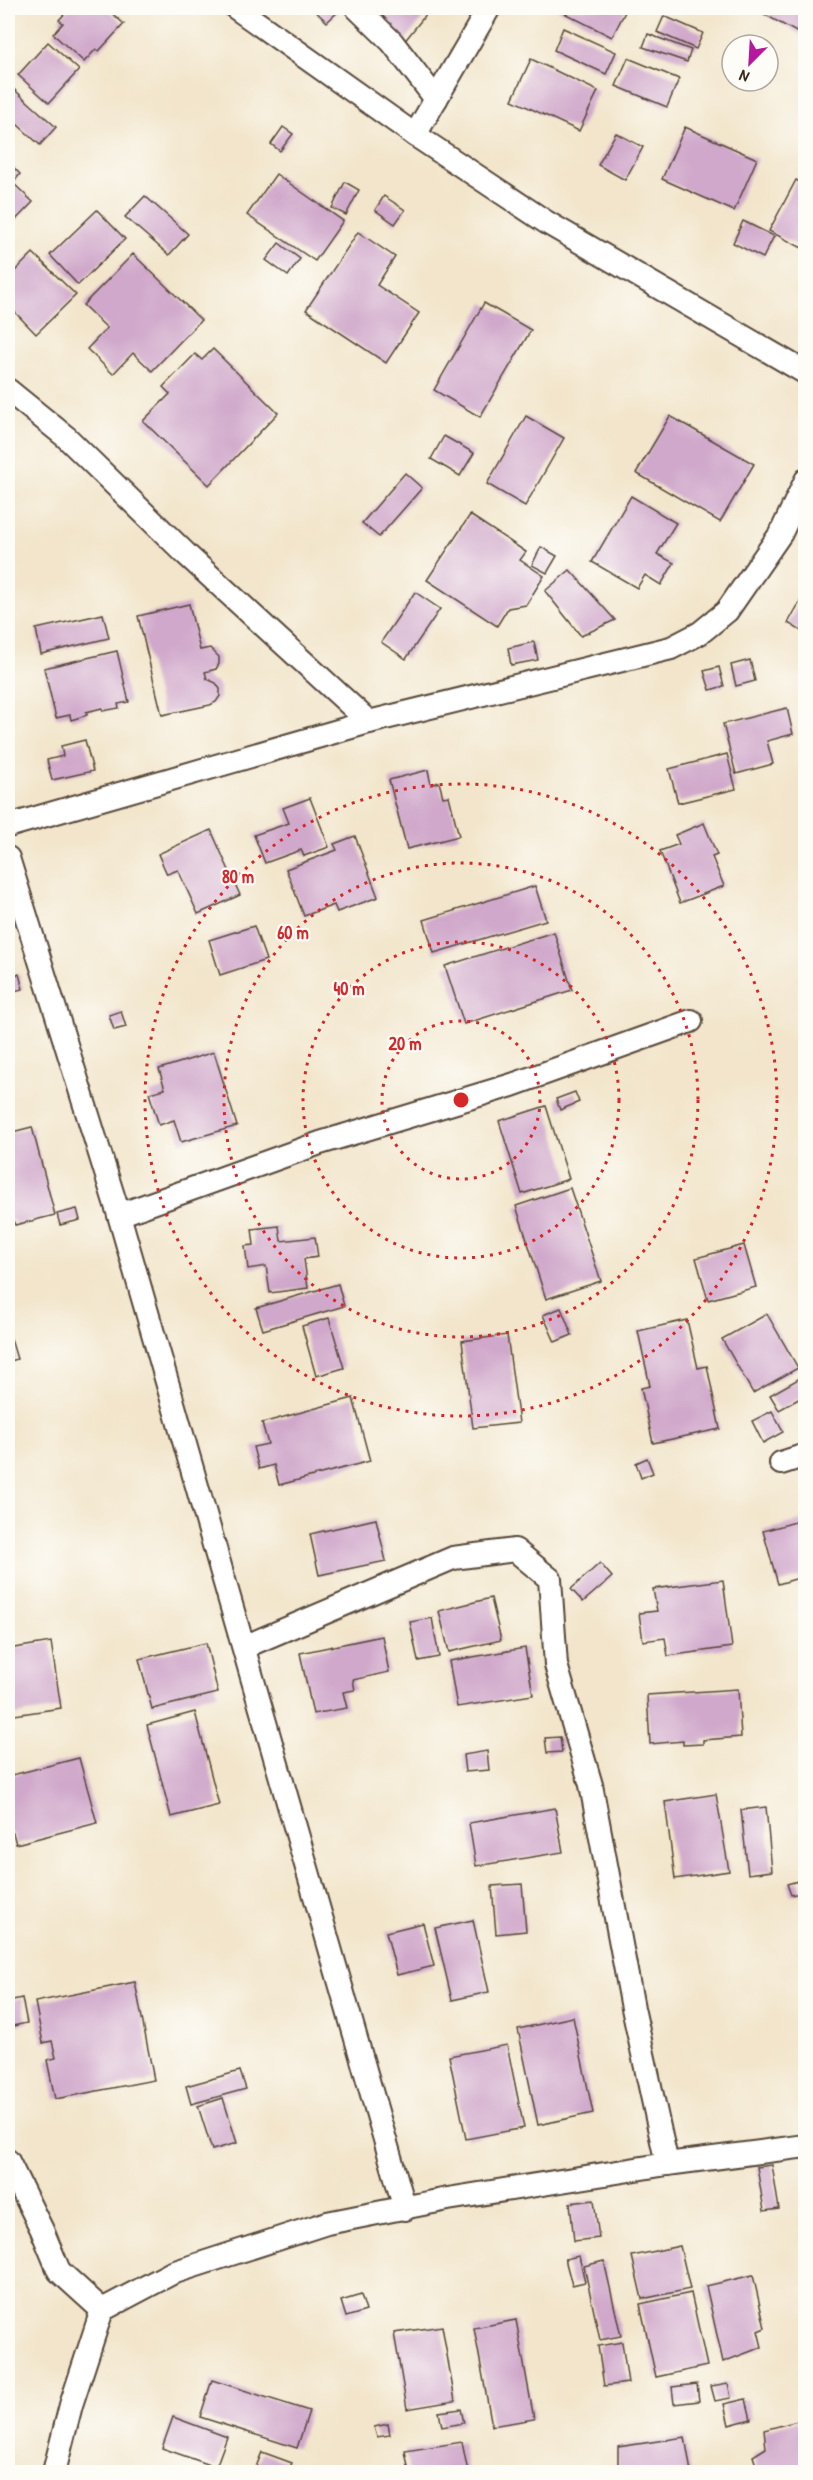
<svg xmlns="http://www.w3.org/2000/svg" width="813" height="2480" font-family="'Patrick Hand',sans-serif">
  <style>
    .building { fill: #d0a8cb }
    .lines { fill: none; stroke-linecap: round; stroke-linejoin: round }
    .street-casing { stroke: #564638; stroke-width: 26 }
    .street { stroke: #fff; stroke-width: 22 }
    .ring { fill: none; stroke: #d62828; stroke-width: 3; stroke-dasharray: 3 6 }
    .centre { fill: #d62828; stroke: #fdfcf7; stroke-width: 3 }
    .ring-label { font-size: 18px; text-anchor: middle; font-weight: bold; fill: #d62828; stroke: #fdfcf7; stroke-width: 4.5; stroke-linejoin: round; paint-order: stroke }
  </style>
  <rect width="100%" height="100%" fill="#fdfcf7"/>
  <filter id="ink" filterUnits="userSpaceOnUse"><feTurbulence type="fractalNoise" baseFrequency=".0167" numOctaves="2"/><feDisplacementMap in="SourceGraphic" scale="12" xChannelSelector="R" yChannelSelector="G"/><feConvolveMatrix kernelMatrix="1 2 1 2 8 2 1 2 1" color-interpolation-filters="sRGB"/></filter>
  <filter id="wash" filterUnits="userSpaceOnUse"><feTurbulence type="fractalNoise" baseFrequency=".008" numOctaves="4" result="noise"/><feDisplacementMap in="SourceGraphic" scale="24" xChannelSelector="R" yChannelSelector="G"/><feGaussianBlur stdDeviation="1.35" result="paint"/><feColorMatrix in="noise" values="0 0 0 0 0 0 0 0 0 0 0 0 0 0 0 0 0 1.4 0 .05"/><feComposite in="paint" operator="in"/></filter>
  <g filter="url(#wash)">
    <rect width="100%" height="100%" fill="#f2e5cb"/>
    <g id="blocks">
      <g class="building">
        <path d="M 70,8 L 106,8 L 124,24 L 99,51 L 96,49 L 84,62 L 53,34 L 63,23 L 59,20 Z"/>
        <path d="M 312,8 L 342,8 L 327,22 Z"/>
        <path d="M 366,8 L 431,8 L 404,42 Z"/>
        <path d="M 559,8 L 627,8 L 612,37 L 558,10 Z"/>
        <path d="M 753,8 L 806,8 L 806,25 L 800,34 Z"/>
        <path d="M 664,16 L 703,33 L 696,49 L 657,32 Z"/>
        <path d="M 563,28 L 616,52 L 606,74 L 554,50 Z"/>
        <path d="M 648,34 L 691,50 L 687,62 L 643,47 Z"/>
        <path d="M 48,42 L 79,70 L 49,103 L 18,75 Z"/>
        <path d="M 628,58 L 679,79 L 667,107 L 616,86 Z"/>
        <path d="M 531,59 L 598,91 L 579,131 L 512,100 Z"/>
        <path d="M 8,84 L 56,127 L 40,145 L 8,116 Z"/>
        <path d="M 283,127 L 293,134 L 280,151 L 271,144 Z"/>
        <path d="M 685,127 L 757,159 L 734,211 L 662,179 Z"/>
        <path d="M 616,133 L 643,147 L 625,180 L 598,165 Z"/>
        <path d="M 10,164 L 20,174 L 13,183 L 33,202 L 8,228 L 8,166 Z"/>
        <path d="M 276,174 L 343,221 L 315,261 L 247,215 Z"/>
        <path d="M 796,180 L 806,185 L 806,250 L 769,231 Z"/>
        <path d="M 345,182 L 359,190 L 346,215 L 332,208 Z"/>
        <path d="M 145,196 L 188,234 L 169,255 L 125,217 Z"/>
        <path d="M 384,196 L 405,210 L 395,224 L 375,210 Z"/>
        <path d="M 97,210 L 125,239 L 78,285 L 50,255 Z"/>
        <path d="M 743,221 L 774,236 L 763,258 L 733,243 Z"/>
        <path d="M 358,232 L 395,257 L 377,285 L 419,313 L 386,363 L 306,310 Z"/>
        <path d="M 279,243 L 300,259 L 288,276 L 266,260 Z"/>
        <path d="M 33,253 L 76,295 L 36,334 L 8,305 L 8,278 Z"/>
        <path d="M 133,254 L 201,320 L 152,371 L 133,353 L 113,374 L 87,349 L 107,328 L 83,305 Z"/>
        <path d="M 484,303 L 531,330 L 480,417 L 434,390 Z"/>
        <path d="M 213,349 L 278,413 L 209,485 L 143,421 L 170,394 L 163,387 L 195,354 L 202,360 Z"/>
        <path d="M 526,416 L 564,438 L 525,506 L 487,484 Z"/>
        <path d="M 670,416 L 754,464 L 720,522 L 636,473 Z"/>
        <path d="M 444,436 L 474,453 L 460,476 L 431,459 Z"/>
        <path d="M 405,473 L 422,488 L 379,537 L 362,523 Z"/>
        <path d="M 631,496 L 676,523 L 657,554 L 674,563 L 661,585 L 645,575 L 637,588 L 592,562 Z"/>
        <path d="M 470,515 L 526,552 L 520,560 L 544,576 L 526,605 L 508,608 L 497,626 L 427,580 Z"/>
        <path d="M 541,547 L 557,556 L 547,573 L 532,565 Z"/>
        <path d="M 570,570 L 615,620 L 581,636 L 545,591 Z"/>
        <path d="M 806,591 L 806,634 L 788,623 Z"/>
        <path d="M 415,592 L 440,609 L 406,659 L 381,642 Z"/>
        <path d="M 189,604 L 200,650 L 210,648 L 219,657 L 219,664 L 216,669 L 205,672 L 207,679 L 216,683 L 220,689 L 220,696 L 216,702 L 210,705 L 162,715 L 138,616 Z"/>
        <path d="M 103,614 L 109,638 L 41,654 L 36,629 Z"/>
        <path d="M 534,642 L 538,660 L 511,665 L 508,648 Z"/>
        <path d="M 117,651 L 129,702 L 118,704 L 119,708 L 103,711 L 102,708 L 86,712 L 87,715 L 71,720 L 70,715 L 56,718 L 44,668 Z"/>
        <path d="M 750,660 L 755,681 L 736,686 L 731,665 Z"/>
        <path d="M 719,667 L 724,686 L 710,690 L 704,671 Z"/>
        <path d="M 787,708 L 793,734 L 767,741 L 773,764 L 736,774 L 723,724 Z"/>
        <path d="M 85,740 L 93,771 L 52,780 L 47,760 L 63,756 L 61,746 Z"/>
        <path d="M 727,754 L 736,789 L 678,803 L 669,769 Z"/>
        <path d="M 428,770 L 431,785 L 439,782 L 443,797 L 449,796 L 459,836 L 407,849 L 389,780 Z"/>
        <path d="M 310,798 L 329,847 L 304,856 L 301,850 L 265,863 L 254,835 L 289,823 L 283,808 Z"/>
        <path d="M 704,823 L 717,855 L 712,857 L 724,886 L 680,903 L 660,851 L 679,844 L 675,835 Z"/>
        <path d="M 211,830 L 240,895 L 198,914 L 178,870 L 167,874 L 158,854 Z"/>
        <path d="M 355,836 L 378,897 L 337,912 L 334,905 L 304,916 L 286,869 L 337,850 L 334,844 Z"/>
        <path d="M 535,886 L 546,920 L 434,953 L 424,920 Z"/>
        <path d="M 254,926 L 266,960 L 220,975 L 209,940 Z"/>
        <path d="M 554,932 L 572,990 L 464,1024 L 445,966 Z"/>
        <path d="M 19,974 L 23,989 L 8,992 L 8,976 Z"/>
        <path d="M 121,1011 L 126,1027 L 114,1030 L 109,1015 Z"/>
        <path d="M 214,1052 L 237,1126 L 181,1142 L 174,1120 L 159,1125 L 149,1093 L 165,1089 L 159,1069 Z"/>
        <path d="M 575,1092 L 579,1102 L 560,1110 L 556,1099 Z"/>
        <path d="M 546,1106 L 569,1179 L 522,1194 L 499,1121 Z"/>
        <path d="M 32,1127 L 55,1215 L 15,1225 L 13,1220 L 8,1222 L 8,1133 Z"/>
        <path d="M 570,1188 L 601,1281 L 546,1299 L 516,1206 Z"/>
        <path d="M 77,1209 L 80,1220 L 60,1225 L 57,1214 Z"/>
        <path d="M 279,1226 L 281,1241 L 315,1237 L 318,1257 L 304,1259 L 308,1288 L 270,1293 L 266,1266 L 248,1269 L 245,1246 L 254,1245 L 252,1229 Z"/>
        <path d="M 744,1245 L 756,1287 L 708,1300 L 696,1258 Z"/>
        <path d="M 338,1284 L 344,1306 L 263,1330 L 256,1308 Z"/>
        <path d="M 561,1308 L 572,1335 L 555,1342 L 543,1315 Z"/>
        <path d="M 767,1314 L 798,1368 L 753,1393 L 722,1339 Z"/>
        <path d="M 329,1318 L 344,1368 L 316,1376 L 302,1326 Z"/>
        <path d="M 687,1320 L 698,1368 L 707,1366 L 720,1429 L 653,1443 L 641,1388 L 650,1386 L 638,1331 Z"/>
        <path d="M 8,1329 L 17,1359 L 8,1362 Z"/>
        <path d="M 507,1335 L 519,1423 L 473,1428 L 462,1341 Z"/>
        <path d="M 800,1378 L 806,1388 L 806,1395 L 779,1410 L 770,1395 Z"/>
        <path d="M 353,1398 L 370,1461 L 279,1485 L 274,1465 L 259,1469 L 253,1447 L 268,1444 L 262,1423 Z"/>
        <path d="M 772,1411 L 783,1432 L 763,1443 L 752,1421 Z"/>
        <path d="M 647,1458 L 653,1473 L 641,1478 L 636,1463 Z"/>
        <path d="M 376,1519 L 386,1561 L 319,1575 L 310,1534 Z"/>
        <path d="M 806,1519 L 806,1576 L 778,1584 L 763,1531 Z"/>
        <path d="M 600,1563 L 612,1577 L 583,1602 L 571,1589 Z"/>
        <path d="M 723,1580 L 732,1647 L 668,1656 L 665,1638 L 643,1641 L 639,1613 L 657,1611 L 653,1589 Z"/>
        <path d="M 491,1598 L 501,1640 L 449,1652 L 439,1611 Z"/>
        <path d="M 432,1618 L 439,1657 L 418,1661 L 410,1622 Z"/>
        <path d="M 382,1636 L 389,1672 L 353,1680 L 355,1690 L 343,1692 L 347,1708 L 313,1714 L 300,1653 Z"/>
        <path d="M 51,1642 L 61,1708 L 8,1716 L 8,1649 Z"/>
        <path d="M 206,1643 L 218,1693 L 152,1709 L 139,1659 Z"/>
        <path d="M 525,1648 L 533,1695 L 457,1707 L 449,1661 Z"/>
        <path d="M 806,1661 L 806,1689 L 804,1689 L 800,1662 Z"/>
        <path d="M 738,1689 L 741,1737 L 703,1740 L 703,1744 L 683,1745 L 683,1741 L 650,1744 L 647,1695 Z"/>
        <path d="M 195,1712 L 219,1805 L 171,1817 L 147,1725 Z"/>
        <path d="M 560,1737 L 562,1752 L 547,1753 L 545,1738 Z"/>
        <path d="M 487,1751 L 489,1770 L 465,1772 L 463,1755 Z"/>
        <path d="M 79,1758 L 97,1823 L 16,1844 L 13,1833 L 8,1834 L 8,1776 Z"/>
        <path d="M 716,1794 L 729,1871 L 675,1879 L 665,1802 Z"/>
        <path d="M 766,1807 L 772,1871 L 748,1874 L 741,1810 Z"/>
        <path d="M 555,1808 L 563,1852 L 476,1866 L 469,1823 Z"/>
        <path d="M 798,1881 L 801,1893 L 791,1895 L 787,1884 Z"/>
        <path d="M 522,1884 L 526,1931 L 496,1934 L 492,1886 Z"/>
        <path d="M 473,1920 L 489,1992 L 452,2000 L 435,1928 Z"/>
        <path d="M 423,1923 L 434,1966 L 397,1975 L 386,1932 Z"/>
        <path d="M 135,1982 L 154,2080 L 55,2099 L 47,2060 L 56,2058 L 52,2041 L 43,2043 L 35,2002 Z"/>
        <path d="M 22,1998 L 27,2023 L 8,2027 L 8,2001 Z"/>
        <path d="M 573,2017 L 593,2113 L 538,2125 L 518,2029 Z"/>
        <path d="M 507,2045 L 524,2128 L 466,2139 L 449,2056 Z"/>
        <path d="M 240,2071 L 246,2089 L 191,2104 L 186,2086 Z"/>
        <path d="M 223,2098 L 237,2143 L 212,2150 L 198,2106 Z"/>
        <path d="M 772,2165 L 779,2209 L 764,2211 L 757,2167 Z"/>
        <path d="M 594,2200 L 599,2238 L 574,2241 L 570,2203 Z"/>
        <path d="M 680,2246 L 690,2289 L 642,2299 L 632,2256 Z"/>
        <path d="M 579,2256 L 585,2282 L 572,2285 L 565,2259 Z"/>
        <path d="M 604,2261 L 621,2336 L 600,2340 L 584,2266 Z"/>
        <path d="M 753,2275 L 765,2328 L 758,2331 L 762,2347 L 723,2362 L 706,2286 Z"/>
        <path d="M 691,2293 L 707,2366 L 656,2377 L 640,2304 Z"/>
        <path d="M 361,2295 L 366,2311 L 346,2317 L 341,2301 Z"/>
        <path d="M 516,2320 L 534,2419 L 492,2426 L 474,2328 Z"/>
        <path d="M 442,2326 L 455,2401 L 407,2409 L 394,2333 Z"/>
        <path d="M 622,2342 L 628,2383 L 604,2386 L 598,2346 Z"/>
        <path d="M 212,2380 L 309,2411 L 297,2448 L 200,2417 Z"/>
        <path d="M 728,2383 L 731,2398 L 715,2401 L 711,2386 Z"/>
        <path d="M 697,2384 L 699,2401 L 674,2404 L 672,2387 Z"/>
        <path d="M 746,2399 L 751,2419 L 729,2425 L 724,2404 Z"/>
        <path d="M 461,2409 L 464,2423 L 442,2427 L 439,2412 Z"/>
        <path d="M 173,2417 L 227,2437 L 216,2467 L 162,2448 Z"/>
        <path d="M 797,2421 L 806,2435 L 806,2472 L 758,2472 L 753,2456 L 766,2448 L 764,2430 Z"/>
        <path d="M 388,2424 L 390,2435 L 377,2437 L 374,2427 Z"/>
        <path d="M 685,2437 L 691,2472 L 618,2472 L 618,2447 Z"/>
        <path d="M 462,2442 L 468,2472 L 409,2472 L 405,2451 Z"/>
        <path d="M 262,2452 L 292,2463 L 288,2472 L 254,2472 Z"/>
      </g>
    </g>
  </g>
  <g filter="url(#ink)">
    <use href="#blocks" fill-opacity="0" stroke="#564638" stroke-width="1.5"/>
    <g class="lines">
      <g class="street-casing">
        <g id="street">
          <path d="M 236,8 L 415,135 L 546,222 L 806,373"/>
          <path d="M 357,8 L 392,42 L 436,99"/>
          <path d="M 415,135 L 489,8"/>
          <path d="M 8,390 L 66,437 L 187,555 L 369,722"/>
          <path d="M 8,826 L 369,722 L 671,648 L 700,633 L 727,611 L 781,533 L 806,480"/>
          <path d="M 8,858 L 119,1215 L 405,2209"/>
          <path d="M 119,1215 L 320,1143 L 512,1085 L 691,1021"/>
          <path d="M 781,1463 L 806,1455"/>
          <path d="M 244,1647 L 453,1558 L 515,1550 L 550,1579 L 556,1665 L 591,1785 L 633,2008 L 667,2164"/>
          <path d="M 8,2161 L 42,2230 L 59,2271 L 102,2310"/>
          <path d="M 54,2472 L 71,2405 L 102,2310 L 172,2273 L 327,2223 L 448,2199 L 667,2164 L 806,2146"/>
        </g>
      </g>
      <use href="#street" class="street"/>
    </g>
  </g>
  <g class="ring">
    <circle cx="461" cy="1100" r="79"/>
    <circle cx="461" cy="1100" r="158"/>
    <circle cx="461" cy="1100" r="237"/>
    <circle cx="461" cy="1100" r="316"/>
  </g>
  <circle cx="461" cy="1100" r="9" class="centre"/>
  <g class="ring-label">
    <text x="238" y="883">80 m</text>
    <text x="293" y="939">60 m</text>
    <text x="349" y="995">40 m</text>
    <text x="405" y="1050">20 m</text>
  </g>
  <rect width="813" height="2480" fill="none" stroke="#fdfcf7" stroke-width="30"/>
  <g transform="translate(750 63) rotate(204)"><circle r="28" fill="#fdfcf7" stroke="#afa8a0" stroke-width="1.5"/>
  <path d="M0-4.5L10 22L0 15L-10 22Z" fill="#b5179e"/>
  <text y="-9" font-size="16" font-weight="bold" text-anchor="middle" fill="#3b2a1e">N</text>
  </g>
</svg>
